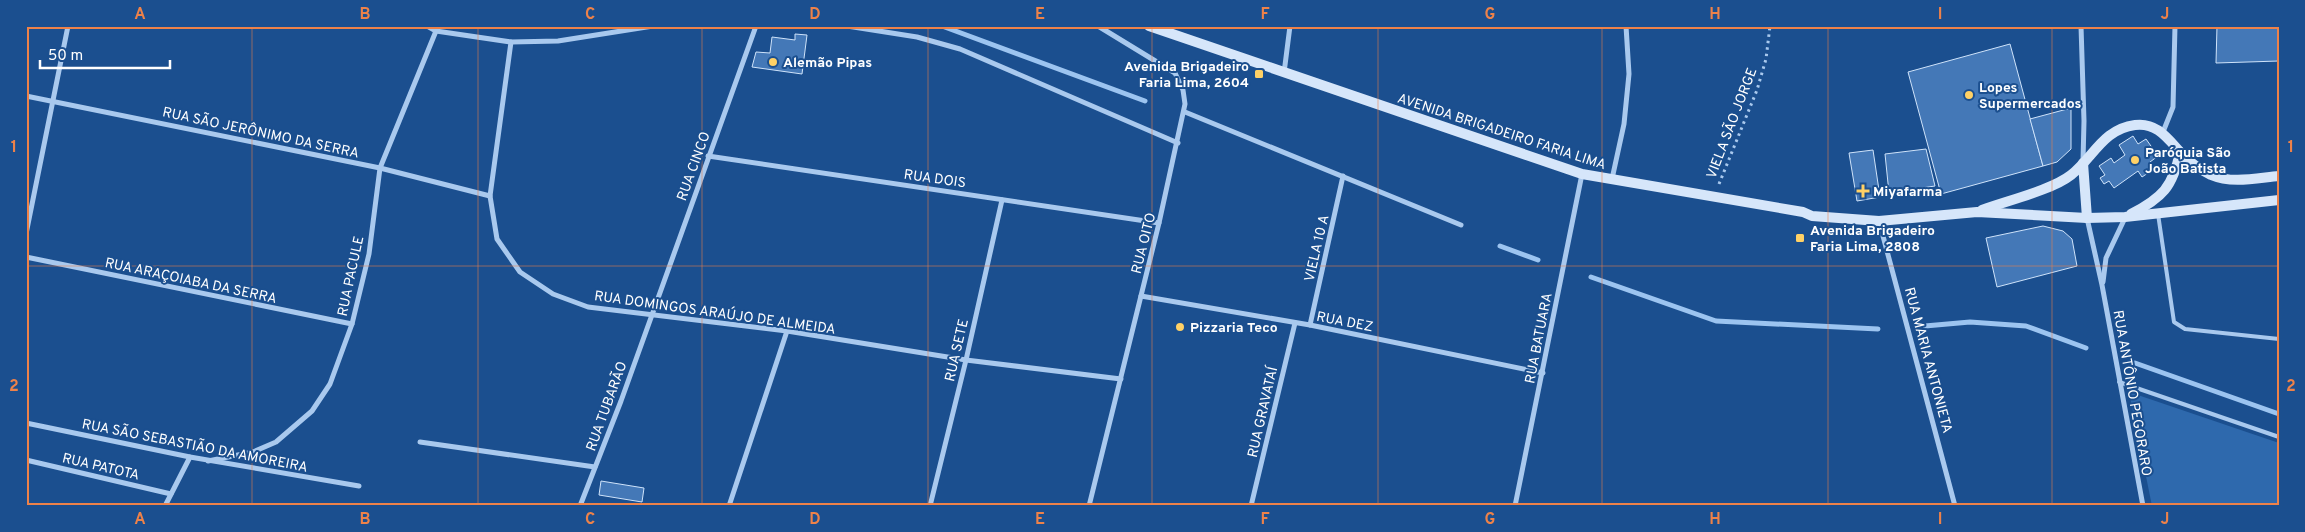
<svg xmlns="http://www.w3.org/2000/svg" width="2305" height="532" font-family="Overpass,sans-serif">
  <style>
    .green { fill: #2e69ad }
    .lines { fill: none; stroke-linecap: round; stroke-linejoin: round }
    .stream { stroke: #9cc4f0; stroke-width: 5 }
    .building { fill: #4478b7; stroke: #cfe3fa }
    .path { stroke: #a9c9ee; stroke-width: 3; stroke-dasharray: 2.5 4; stroke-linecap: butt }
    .lane { stroke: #a9c9ee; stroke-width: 4 }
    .street { stroke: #a9c9ee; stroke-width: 5 }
    .secondary { stroke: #d6e6fa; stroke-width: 10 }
    .grid { fill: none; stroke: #ee8249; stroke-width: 1; stroke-opacity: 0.55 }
    .poi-dot { fill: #ffd166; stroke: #1b4f8f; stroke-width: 2 }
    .labels { text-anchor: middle; stroke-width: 4; stroke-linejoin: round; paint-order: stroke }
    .poi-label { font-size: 14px; font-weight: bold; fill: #fff; stroke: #1b4f8f; text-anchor: start }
    .street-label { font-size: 14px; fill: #fff; stroke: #1b4f8f }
    .neatline { fill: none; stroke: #ee8249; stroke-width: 2 }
    .grid-label { font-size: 16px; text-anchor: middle; font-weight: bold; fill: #ee8249 }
  </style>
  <rect width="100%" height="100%" fill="#1b4f8f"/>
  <path class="green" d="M 2129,392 L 2279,443 L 2279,506 L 2152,506 Z"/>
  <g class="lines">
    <g class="stream">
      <path d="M 942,26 L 1145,101"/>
      <path d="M 1500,246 L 1538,260"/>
      <path d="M 1591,277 L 1716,321 L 1878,329"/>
      <path d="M 1925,326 L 1970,322 L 2026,326 L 2086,348"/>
      <path d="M 2135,363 L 2279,414"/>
    </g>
  </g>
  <g class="building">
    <path d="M 2217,26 L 2279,26 L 2279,61 L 2216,63 Z"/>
    <path d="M 795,34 L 807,35 L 802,74 L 752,67 L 756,52 L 770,53 L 772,37 L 795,40 Z"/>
    <path d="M 2010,44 L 2043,166 L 1941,194 L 1908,72 Z"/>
    <path d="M 2071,108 L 2071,149 L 2057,162 L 2043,166 L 2030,119 Z"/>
    <path d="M 2133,136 L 2138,144 L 2146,139 L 2158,156 L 2150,162 L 2154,169 L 2142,177 L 2138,171 L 2114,188 L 2109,181 L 2104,184 L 2100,178 L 2105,175 L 2099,166 L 2111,158 L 2114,163 L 2125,155 L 2119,145 Z"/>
    <path d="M 1926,149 L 1935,186 L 1889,193 L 1885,154 Z"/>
    <path d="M 1873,150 L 1880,197 L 1857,201 L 1849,153 Z"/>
    <path d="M 2043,226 L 2063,231 L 2072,239 L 2077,266 L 1997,287 L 1986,238 Z"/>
    <path d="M 601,481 L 644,488 L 642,502 L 599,495 Z"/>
  </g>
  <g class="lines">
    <path class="path" d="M 1719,184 L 1757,90 L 1766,59 L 1770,26"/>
    <g class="lane">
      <path d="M 2158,214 L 2174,322 L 2185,329 L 2279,339"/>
      <path d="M 2119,382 L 2279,437"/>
    </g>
    <g class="street">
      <path d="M 427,26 L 436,31 L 511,42 L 558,41 L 653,26"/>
      <path d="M 847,26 L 917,37 L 960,49 L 1178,143"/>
      <path d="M 2081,26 L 2084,121 L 2083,161"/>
      <path d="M 511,42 L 490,196 L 497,239 L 520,272 L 553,294 L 588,307 L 787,331 L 966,360 L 1121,379"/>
      <path d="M 1284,73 L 1290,26"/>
      <path d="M 26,96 L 380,168 L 490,196"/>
      <path d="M 1185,112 L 1461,225"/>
      <path d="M 2163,132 L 2173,107 L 2175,26"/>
      <path d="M 708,156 L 1159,223"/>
      <path d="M 1612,179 L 1624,124 L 1629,74 L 1626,26"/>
      <path d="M 2087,218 L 2102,285 L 2143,506"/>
      <path d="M 1879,221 L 1955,506"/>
      <path d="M 26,234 L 68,26"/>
      <path d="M 26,257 L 352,324"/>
      <path d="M 2103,282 L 2106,258 L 2125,218"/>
      <path d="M 1141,296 L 1310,325 L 1543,373"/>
      <path d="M 1310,325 L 1343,176"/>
      <path d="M 26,423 L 190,457 L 359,486"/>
      <path d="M 420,442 L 595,467"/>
      <path d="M 26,460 L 171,494"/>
      <path d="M 208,461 L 253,452 L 276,442 L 312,411 L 330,384 L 352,324 L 369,254 L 380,168 L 436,31"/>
      <path d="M 165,506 L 190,457"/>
      <path d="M 580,506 L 621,401 L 756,26"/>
      <path d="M 729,506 L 787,331"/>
      <path d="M 930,506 L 966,360 L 1002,200"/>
      <path d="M 1089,506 L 1159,223 L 1185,104 L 1183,90 L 1175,73 L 1098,26"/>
      <path d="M 1251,506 L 1295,323"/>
      <path d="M 1515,506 L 1582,174"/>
    </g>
    <g class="secondary">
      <path d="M 1149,26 L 1582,174 L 1803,212 L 1812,216 L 1879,221 L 1977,212 L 2087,218 L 2125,217 L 2279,200"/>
      <path d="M 2083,163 L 2087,218"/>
      <path d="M 1982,210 C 2006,201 2052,190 2071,175 C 2093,158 2103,129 2135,125 C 2157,122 2168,139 2181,153 C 2189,162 2199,169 2211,175 C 2232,184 2257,178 2279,176"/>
      <path d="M 2131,214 C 2162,198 2173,187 2180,152"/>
    </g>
  </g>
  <path class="grid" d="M 252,26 L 252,506M 478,26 L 478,506M 702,26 L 702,506M 928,26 L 928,506M 1152,26 L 1152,506M 1378,26 L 1378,506M 1602,26 L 1602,506M 1828,26 L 1828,506M 2052,26 L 2052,506M 26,266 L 2279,266"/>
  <g class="poi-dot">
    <circle cx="773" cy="62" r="5"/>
    <rect x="1254" y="69" width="10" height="10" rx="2.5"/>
    <circle cx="1969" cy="95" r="5"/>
    <circle cx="2135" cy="160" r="5"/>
    <path d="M1860.5 183.5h5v5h5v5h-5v5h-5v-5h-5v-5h5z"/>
    <rect x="1795" y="233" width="10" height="10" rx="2.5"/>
    <circle cx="1180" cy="327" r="5"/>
  </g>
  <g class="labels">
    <g class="poi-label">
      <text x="783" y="67">Alemão Pipas</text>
      <text x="1249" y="71" text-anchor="end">Avenida Brigadeiro<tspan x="1249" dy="16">Faria Lima, 2604</tspan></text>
      <text x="1979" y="92">Lopes<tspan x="1979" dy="16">Supermercados</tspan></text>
      <text x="2145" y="157">Paróquia São<tspan x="2145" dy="16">João Batista</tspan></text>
      <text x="1873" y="196">Miyafarma</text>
      <text x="1810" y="235">Avenida Brigadeiro<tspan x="1810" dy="16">Faria Lima, 2808</tspan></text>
      <text x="1190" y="332">Pizzaria Teco</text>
    </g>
    <g class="street-label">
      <text transform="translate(1731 123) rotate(-69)" y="5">VIELA SÃO JORGE</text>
      <text transform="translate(1502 131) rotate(18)" y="5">AVENIDA BRIGADEIRO FARIA LIMA</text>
      <text transform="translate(261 132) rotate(12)" y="5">RUA SÃO JERÔNIMO DA SERRA</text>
      <text transform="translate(693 166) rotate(-70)" y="5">RUA CINCO</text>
      <text transform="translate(935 178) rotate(8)" y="5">RUA DOIS</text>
      <text transform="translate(1143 243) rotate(-76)" y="5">RUA OITO</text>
      <text transform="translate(1316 248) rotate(-77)" y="5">VIELA 10 A</text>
      <text transform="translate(350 276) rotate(-78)" y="5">RUA PACULE</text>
      <text transform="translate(191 280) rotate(12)" y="5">RUA ARAÇOIABA DA SERRA</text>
      <text transform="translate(715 312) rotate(8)" y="5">RUA DOMINGOS ARAÚJO DE ALMEIDA</text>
      <text transform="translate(1345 321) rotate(11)" y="5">RUA DEZ</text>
      <text transform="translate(1538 338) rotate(-79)" y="5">RUA BATUARA</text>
      <text transform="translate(956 350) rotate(-77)" y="5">RUA SETE</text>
      <text transform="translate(1929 360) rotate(75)" y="5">RUA MARIA ANTONIETA</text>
      <text transform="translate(2133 393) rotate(80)" y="5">RUA ANTÔNIO PEGORARO</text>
      <text transform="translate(606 406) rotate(-70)" y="5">RUA TUBARÃO</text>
      <text transform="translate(1262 412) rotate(-77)" y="5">RUA GRAVATAÍ</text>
      <text transform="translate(195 445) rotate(11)" y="5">RUA SÃO SEBASTIÃO DA AMOREIRA</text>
      <text transform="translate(101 466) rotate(13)" y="5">RUA PATOTA</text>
    </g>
  </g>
  <rect width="2305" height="532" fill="none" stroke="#1b4f8f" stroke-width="55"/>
  <path d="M40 60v8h130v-8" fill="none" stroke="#ffffff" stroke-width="2.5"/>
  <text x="48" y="60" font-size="15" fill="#ffffff" stroke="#1b4f8f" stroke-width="4" paint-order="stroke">50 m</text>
  <rect x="28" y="28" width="2250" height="476" class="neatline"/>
  <g class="grid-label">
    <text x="140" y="19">A</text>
    <text x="365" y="19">B</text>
    <text x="590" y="19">C</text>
    <text x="815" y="19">D</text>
    <text x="1040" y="19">E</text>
    <text x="1265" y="19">F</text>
    <text x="1490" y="19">G</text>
    <text x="1715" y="19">H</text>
    <text x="1940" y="19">I</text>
    <text x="2165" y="19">J</text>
    <text x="14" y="152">1</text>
    <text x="2291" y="152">1</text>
    <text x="14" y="391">2</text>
    <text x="2291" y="391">2</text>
    <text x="140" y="524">A</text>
    <text x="365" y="524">B</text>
    <text x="590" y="524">C</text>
    <text x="815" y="524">D</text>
    <text x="1040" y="524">E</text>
    <text x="1265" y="524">F</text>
    <text x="1490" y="524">G</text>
    <text x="1715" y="524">H</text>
    <text x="1940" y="524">I</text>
    <text x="2165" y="524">J</text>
  </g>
</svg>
